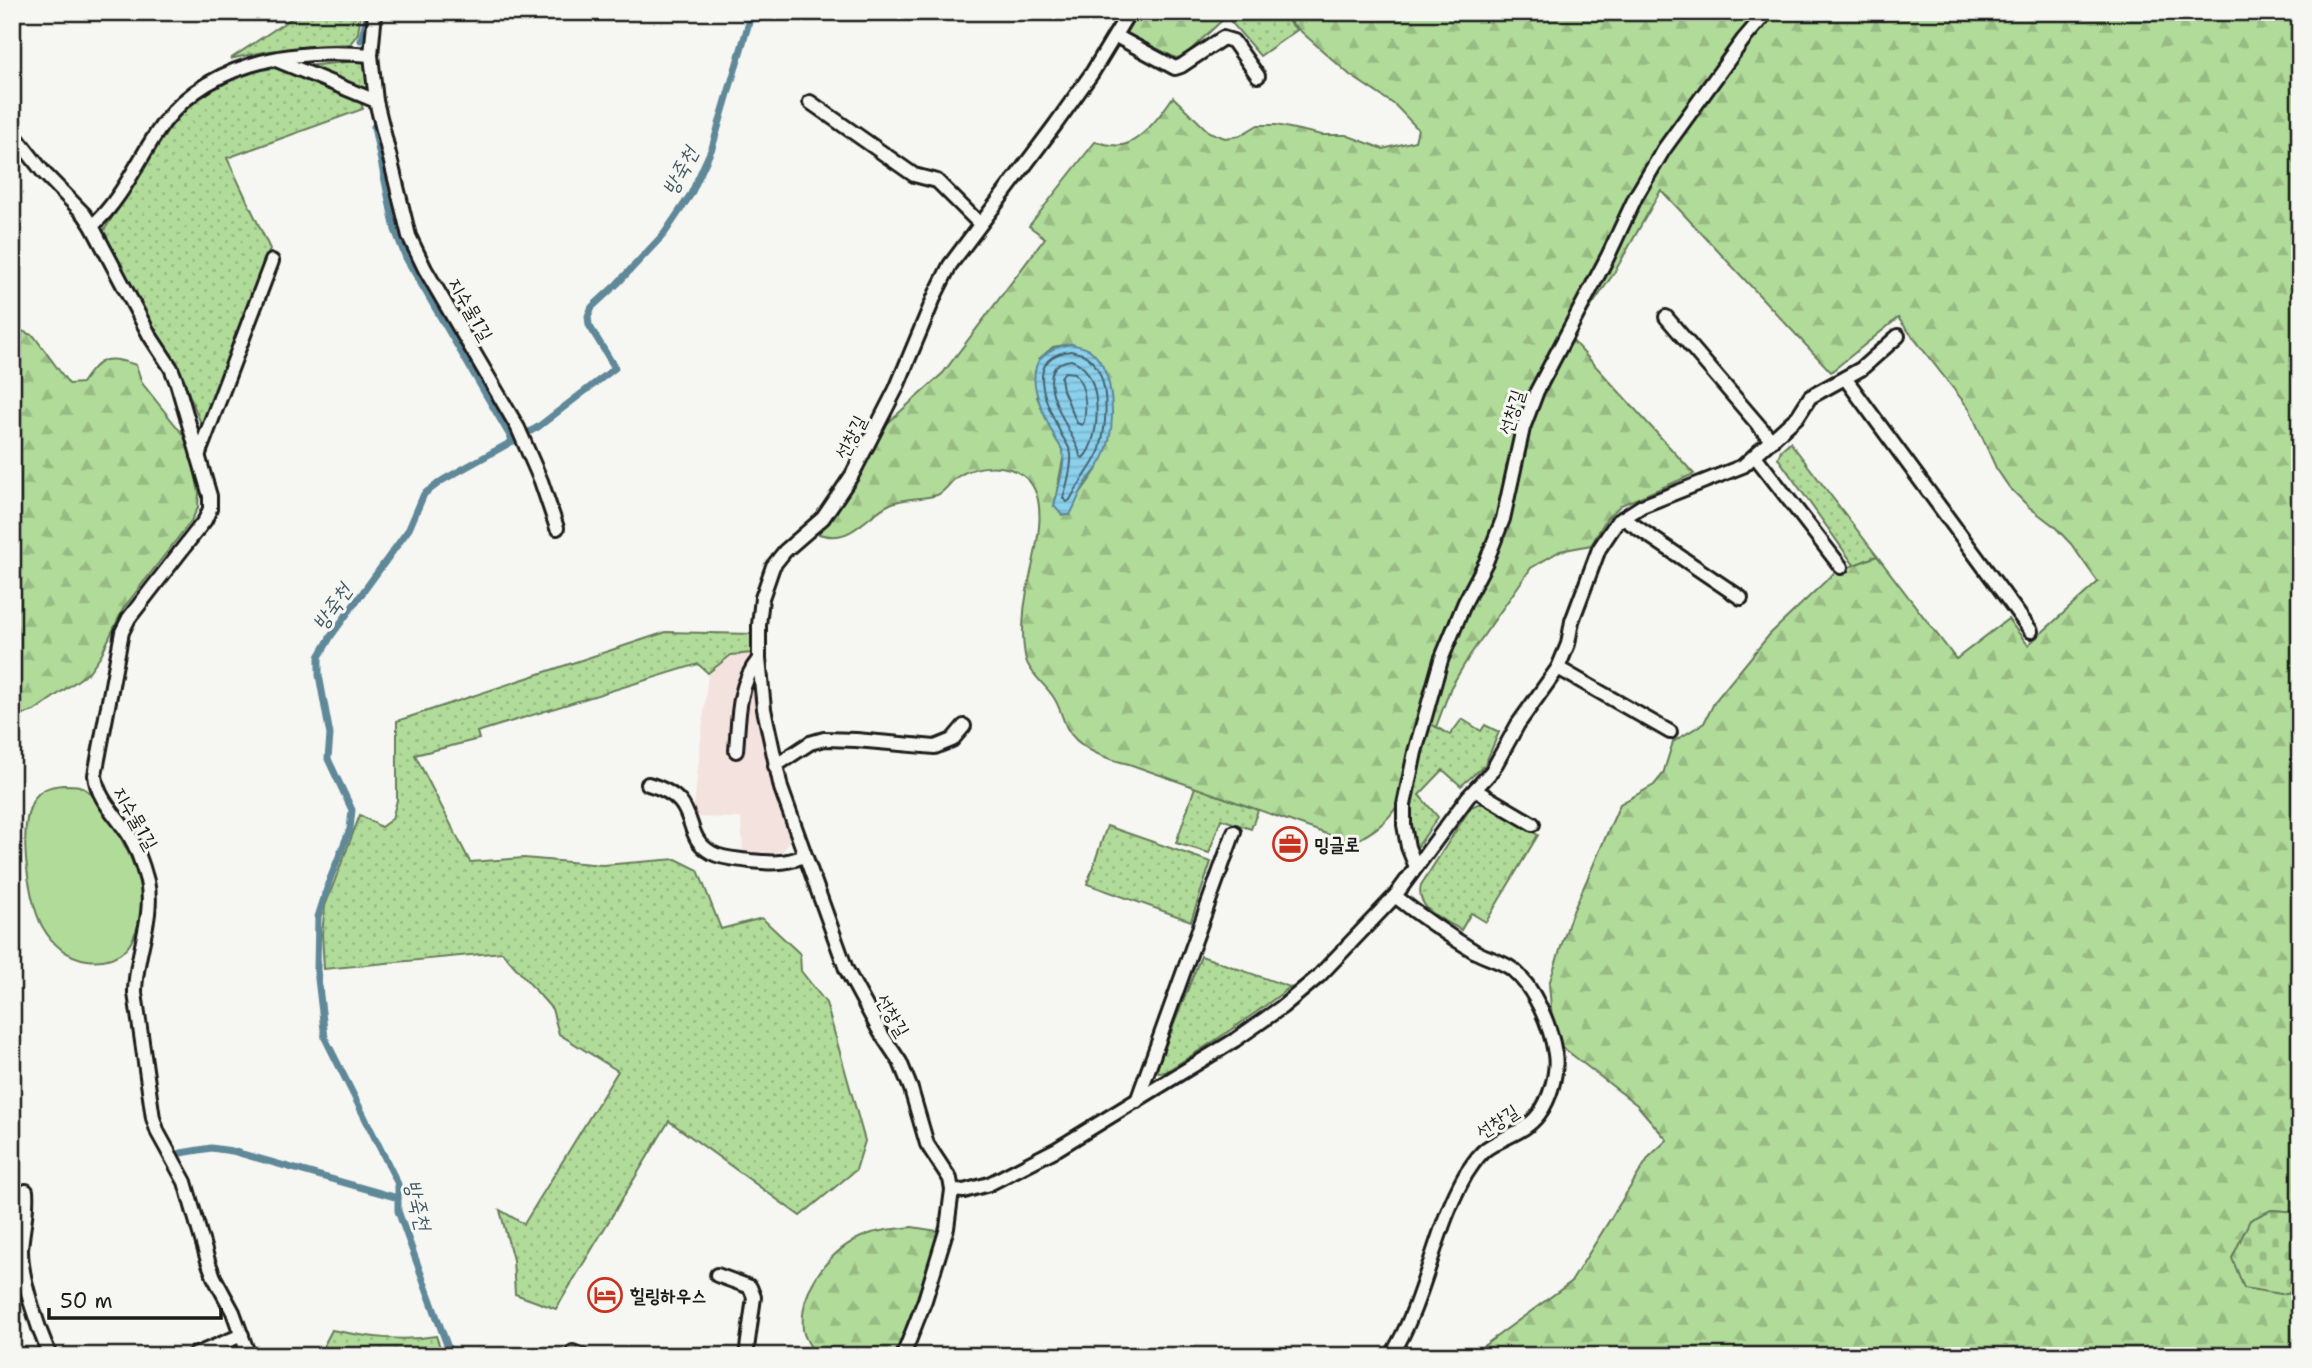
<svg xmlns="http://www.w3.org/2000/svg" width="2312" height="1368" font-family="'Shantell Sans','Poor Story',sans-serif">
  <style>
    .built { fill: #f4e2de }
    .grass { fill: url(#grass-dots); stroke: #667c5a; stroke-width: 2 }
    .forest { fill: url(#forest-firs); stroke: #667c5a; stroke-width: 2; fill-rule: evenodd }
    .cemetery { fill: url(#cemetery-stones); stroke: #667c5a; stroke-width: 2 }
    .garden { fill: #b0db99; stroke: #667c5a; stroke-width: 2 }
    .water { fill: url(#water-rules); stroke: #5f8899; stroke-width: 2 }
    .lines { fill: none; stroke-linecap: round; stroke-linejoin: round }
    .shore { stroke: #48646f; stroke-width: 2 }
    .stream { stroke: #5f8899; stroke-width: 7 }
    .lane-casing { stroke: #1c1c1c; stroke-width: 18 }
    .lane { stroke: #f6f6f2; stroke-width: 12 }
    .labels { text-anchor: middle; stroke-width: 6; stroke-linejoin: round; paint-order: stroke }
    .street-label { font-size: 19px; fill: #1c1c1c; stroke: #f6f6f2 }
    .poi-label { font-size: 19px; font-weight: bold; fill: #1c1c1c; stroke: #f6f6f2; text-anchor: start }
    .water-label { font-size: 21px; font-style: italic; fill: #435b65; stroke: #f6f6f2 }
  </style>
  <defs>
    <pattern id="grass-dots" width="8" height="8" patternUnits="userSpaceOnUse" patternTransform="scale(1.75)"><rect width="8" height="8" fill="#b0db99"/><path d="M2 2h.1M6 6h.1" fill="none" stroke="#97bb83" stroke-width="1.8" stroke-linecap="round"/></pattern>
    <pattern id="forest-firs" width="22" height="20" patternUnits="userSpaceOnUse" patternTransform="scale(1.75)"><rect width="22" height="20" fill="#b0db99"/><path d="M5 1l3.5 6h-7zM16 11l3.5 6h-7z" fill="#97bb83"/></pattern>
    <pattern id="cemetery-stones" width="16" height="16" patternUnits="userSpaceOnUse" patternTransform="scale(1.75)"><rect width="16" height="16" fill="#b0db99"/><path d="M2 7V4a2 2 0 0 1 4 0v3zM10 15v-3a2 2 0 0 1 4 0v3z" fill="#97bb83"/></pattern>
    <pattern id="water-rules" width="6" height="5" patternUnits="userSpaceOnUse" patternTransform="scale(1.75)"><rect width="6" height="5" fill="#8bd0ec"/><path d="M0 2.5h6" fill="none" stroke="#77b2ca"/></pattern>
  </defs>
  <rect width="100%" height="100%" fill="#f6f6f2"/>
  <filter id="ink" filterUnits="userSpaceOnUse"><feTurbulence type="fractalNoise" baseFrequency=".0143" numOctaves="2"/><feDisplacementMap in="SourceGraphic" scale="14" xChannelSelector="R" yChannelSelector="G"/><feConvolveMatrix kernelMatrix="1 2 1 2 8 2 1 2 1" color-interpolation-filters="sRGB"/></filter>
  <g filter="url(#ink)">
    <path class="built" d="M 752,653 L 767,765 L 790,841 L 781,854 L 743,851 L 741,818 L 693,817 L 708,673 L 731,655 Z"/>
    <g class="grass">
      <path d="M 301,12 L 361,12 L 358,33 L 350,44 C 308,45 270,49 230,59 Z"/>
      <path d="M 1231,12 L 1279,12 L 1297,30 L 1260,56 L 1226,16 Z"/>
      <path d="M 367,60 L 370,92 L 305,66 Z"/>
      <path d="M 283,67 L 359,97 L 363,109 L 227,158 L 270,249 L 202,426 L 179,369 L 150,327 L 103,232 L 175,117 L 192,100 L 239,73 Z"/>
      <path d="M 1790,442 L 1877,556 L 1854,565 L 1778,458 L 1781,450 Z"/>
      <path d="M 666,632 L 753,634 L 752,653 L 731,655 L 708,673 L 698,664 L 477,732 L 479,739 L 415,755 L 470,862 L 524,858 L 603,865 L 676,859 L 698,870 L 721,929 L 762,918 L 800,954 L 801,971 L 826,1003 L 865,1141 L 856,1170 L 800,1216 L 669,1121 L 556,1309 L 515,1294 L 513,1260 L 500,1210 L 524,1224 L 618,1071 L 559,1034 L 552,1009 L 502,952 L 324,969 L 322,934 L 325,906 L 360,815 L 381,827 L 392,819 L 397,800 L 397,721 Z"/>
      <path d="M 1462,719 L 1481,731 L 1485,725 L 1499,732 L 1485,765 L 1461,786 L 1443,770 L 1419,795 L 1438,817 L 1414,852 L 1408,822 L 1409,797 L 1428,722 L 1450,735 Z"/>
      <path d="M 1195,787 L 1258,810 L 1251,829 L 1221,819 L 1209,853 L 1176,843 Z"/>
      <path d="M 1478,804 L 1487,804 L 1538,835 L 1486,922 L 1471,913 L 1461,930 C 1443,919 1415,910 1421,885 L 1471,807 Z"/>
      <path d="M 1107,826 L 1211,862 L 1191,921 L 1087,884 Z"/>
      <path d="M 1201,956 L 1290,987 C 1250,1018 1208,1046 1165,1072 L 1159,1073 L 1157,1067 Z"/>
      <path d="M 332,1330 C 367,1337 401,1342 436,1336 L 443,1356 L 323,1356 L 322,1349 Z"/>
    </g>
    <g class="forest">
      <path d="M 1138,12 L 1231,12 L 1183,57 L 1176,58 L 1126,33 Z"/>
      <path d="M 1279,12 L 1760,12 L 1739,37 L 1665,135 L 1632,192 L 1604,254 L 1552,348 L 1498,518 L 1481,559 L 1399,803 C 1387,823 1373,832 1352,843 L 1129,764 C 1106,759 1079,750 1067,728 C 1062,718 1060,707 1054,698 C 1047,686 1030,674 1026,660 C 1021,639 1023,611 1027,591 C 1032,562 1053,501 1026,478 C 1008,462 976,464 957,477 C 950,482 945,492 937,495 C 922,500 904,497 890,504 C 862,518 851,546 816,533 L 836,511 L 855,481 L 881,429 L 943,373 L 1045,238 L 1029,226 L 1095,142 C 1105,144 1119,148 1129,143 C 1147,134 1162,113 1173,97 L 1209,132 L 1225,138 L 1239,136 L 1258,125 L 1276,125 L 1322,135 L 1346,135 L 1383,149 L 1415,141 L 1418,129 L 1395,105 L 1350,75 ZM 1071,344 L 1097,469 L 1081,492 L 1054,506 L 1064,454 L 1037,397 L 1039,359 L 1053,347 Z"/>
      <path d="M 1774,12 L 2300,12 L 2300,1212 L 2272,1210 L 2281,1294 L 2300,1290 L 2300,1356 L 1470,1356 L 1571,1282 L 1649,1157 L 1667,1140 L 1637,1105 L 1562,1047 L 1552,1019 L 1549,984 L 1571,916 L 1620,804 L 1654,785 L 1663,774 L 1673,742 L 1704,723 L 1715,701 L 1770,634 L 1834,573 L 1877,556 L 1956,659 L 2008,619 L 2028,645 L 2098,582 L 2071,544 L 2054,526 L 2029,507 L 2009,487 L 1996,468 L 1970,410 L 1898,318 L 1831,372 L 1661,190 L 1614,273 L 1570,338 L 1694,474 L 1621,505 L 1607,518 L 1591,545 L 1560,551 L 1531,568 L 1470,655 L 1451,687 L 1436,727 L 1428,722 L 1442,670 L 1469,602 L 1508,522 L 1529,428 L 1541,391 L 1670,150 L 1709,95 Z"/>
      <path d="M 22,331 L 34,336 L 69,384 L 82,383 C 99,358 106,354 136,365 L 142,383 L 184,436 L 191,454 L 199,493 L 198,508 L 191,521 L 123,609 L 101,655 L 88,673 L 34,711 L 12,718 L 12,332 Z"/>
      <path d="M 912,1227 L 938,1231 L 928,1269 L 895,1356 L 815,1354 C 811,1347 804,1338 803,1330 C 799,1288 831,1247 869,1234 C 882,1229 898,1229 912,1227 Z"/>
    </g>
    <path class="cemetery" d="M 2271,1210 L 2300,1212 L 2300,1290 L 2281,1294 L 2244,1288 L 2232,1258 L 2250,1220 Z"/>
    <path class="garden" d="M 63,785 C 68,785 75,785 79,786 C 93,791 103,809 111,821 C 130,853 152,892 136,931 C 133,938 132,943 126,949 C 115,959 102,962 87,960 C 67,957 52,944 42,926 C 28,900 14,816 39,793 C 46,787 54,786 63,785 Z"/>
    <path class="water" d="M 1071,344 C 1078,346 1086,347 1091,351 C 1116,373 1116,425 1105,454 C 1101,465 1094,472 1087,481 C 1080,491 1076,504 1070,515 L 1062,515 L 1054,506 C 1057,494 1066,463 1063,452 C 1062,447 1057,442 1055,438 C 1038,402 1012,353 1071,344 Z"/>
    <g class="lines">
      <g class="shore">
        <path d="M 1071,351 C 1076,353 1083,353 1086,356 C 1112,375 1107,422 1100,449 C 1095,464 1078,483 1070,500 L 1067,502 L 1063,498 C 1067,485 1072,467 1071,454 C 1070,447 1064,440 1061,434 C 1048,406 1021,357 1071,351 Z"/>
        <path d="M 1071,360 C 1104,369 1102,439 1083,458 L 1080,456 L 1078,448 C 1068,427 1027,365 1071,360 Z"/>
        <path d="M 1065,372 L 1075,373 C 1086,388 1087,404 1084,422 L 1082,425 L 1077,423 L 1063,390 L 1061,377 Z"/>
      </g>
      <g class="stream">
        <path d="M 361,40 L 368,12"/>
        <path d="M 374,127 L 395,230 L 406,258 L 513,441"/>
        <path d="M 181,1153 L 211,1148 L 232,1151 L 398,1198"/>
        <path d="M 451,1356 L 398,1211 L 398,1184 L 325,1038 L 317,970 L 318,917 L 330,879 L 350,829 L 352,810 L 328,759 L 330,735 L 319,675 L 319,657 L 331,636 L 409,529 L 424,494 L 443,480 L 538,427 L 615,368 L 589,325 L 588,316 L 592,307 L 617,284 L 664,234 L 691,194 L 712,148 L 752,12"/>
      </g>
      <g class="lane-casing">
        <g id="lane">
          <path d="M 375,12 L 371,55 L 376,101 L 409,236 L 425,269 L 518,428 L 541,481 L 557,528"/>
          <path d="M 1116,36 L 1175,68 L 1181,66 L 1223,38 L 1233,41 L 1258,76"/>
          <path d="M 276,60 L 376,101"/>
          <path d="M 810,102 L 914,175 L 937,181 L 980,224"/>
          <path d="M 12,132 L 44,173 L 84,214 L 92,226 L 150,336 L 171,368 L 177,383 L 210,496 L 210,509 L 205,520 L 129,618 L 122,632 L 95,775 C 97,799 117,816 129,835 C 137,848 143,866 147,881 C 155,917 135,955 135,993 L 153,1118 L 158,1133 L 185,1182 L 208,1261 L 214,1277 L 233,1312 L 249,1356"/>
          <path d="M 92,226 C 121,200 135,166 156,134 C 201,62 292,48 371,55"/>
          <path d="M 1666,317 L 1772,441"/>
          <path d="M 1845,378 L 2031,631"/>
          <path d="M 198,456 L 272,261"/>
          <path d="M 1755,456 L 1841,567"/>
          <path d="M 1623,518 L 1741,598"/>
          <path d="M 1558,668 L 1670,732"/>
          <path d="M 736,751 C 739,717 737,686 759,659"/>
          <path d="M 775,766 L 810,743 L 824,739 L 856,740 L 935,747 L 952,740 L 964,726"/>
          <path d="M 648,784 C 705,800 678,834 712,853 C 723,859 738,859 750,861 C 770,863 785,864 804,856"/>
          <path d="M 1475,790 L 1533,824"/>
          <path d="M 1416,867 L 1408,847 L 1404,825 L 1404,805 L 1415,752 L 1441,660 L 1465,602 L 1486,562 L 1503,519 L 1523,428 L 1537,391 L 1608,256 L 1636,196 L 1664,149 L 1743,40 L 1767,12"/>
          <path d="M 1137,1101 L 1234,832"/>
          <path d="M 952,1190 L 964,1191 L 989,1184 L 1057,1149 L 1235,1040 L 1282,1007 L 1319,976 L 1395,896 L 1468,797 L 1492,771 L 1518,724 L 1558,668 L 1568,644 L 1572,621 L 1599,549 L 1617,522 L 1642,506 L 1743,466 L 1798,416 L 1810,397 L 1861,369 L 1898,336"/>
          <path d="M 26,1191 C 28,1211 22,1230 21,1250 C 21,1280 38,1328 50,1356"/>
          <path d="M 717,1275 L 750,1287 L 754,1297 L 746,1356"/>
          <path d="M 573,1352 L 583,1356"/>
          <path d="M 192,1356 L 242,1335"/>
          <path d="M 903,1356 L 925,1300 L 947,1228 L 952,1190 L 950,1179 L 927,1144 L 911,1089 L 900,1062 L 880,1032 L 846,969 L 781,788 L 764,709 L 759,659 L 759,625 L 762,598 L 773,566 L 785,551 L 823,518 L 852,475 L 896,389 L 936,293 L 950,265 L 1055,125 L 1092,73 L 1129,12"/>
          <path d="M 1391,1356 C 1426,1300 1433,1231 1466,1174 C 1472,1165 1478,1155 1486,1149 C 1504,1136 1525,1133 1539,1114 C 1550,1099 1558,1073 1555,1054 C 1551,1026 1534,987 1512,969 C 1501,961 1486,958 1474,951 C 1446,934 1420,916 1395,896"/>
        </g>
      </g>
      <use href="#lane" class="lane"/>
    </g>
  </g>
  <defs>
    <g id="office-ring" transform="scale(1.75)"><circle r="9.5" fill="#f6f6f2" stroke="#c8321e" stroke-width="1.5"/><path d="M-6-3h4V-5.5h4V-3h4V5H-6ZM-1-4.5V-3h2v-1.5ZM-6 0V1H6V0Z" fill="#c8321e"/></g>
    <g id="hotel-ring" transform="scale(1.75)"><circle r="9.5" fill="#f6f6f2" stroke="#c8321e" stroke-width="1.5"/><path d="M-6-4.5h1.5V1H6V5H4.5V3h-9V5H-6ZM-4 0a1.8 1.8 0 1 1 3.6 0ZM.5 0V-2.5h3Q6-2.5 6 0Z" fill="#c8321e"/></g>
  </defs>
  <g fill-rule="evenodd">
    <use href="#office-ring" x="1290" y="844"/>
    <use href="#hotel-ring" x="605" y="1295"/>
  </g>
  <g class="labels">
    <g class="street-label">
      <text transform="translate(471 309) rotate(60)" y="7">지수물1길</text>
      <text transform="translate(1511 412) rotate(-73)" y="7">선창길</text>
      <text transform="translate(850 437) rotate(-63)" y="7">선창길</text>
      <text transform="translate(136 818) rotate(60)" y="7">지수물1길</text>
      <text transform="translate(893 1015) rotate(59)" y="7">선창길</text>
      <text transform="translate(1497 1121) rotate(-33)" y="7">선창길</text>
    </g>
    <g class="poi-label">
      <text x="1314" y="851">밍글로</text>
      <text x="630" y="1302">힐링하우스</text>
    </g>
    <g class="water-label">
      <text transform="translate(680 171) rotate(-62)" y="7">방죽천</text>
      <text transform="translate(332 607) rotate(-55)" y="7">방죽천</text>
      <text transform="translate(418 1205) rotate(76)" y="7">방죽천</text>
    </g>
  </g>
  <rect width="2312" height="1368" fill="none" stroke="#f6f6f2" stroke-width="42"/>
  <rect x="21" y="21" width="2270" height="1326" fill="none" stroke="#1c1c1c" stroke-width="2.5" filter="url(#ink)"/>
  <path d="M49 1308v10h172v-10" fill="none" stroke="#1c1c1c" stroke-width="3.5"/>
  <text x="60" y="1308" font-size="21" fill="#1c1c1c" stroke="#f6f6f2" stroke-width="5" paint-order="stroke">50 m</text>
</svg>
